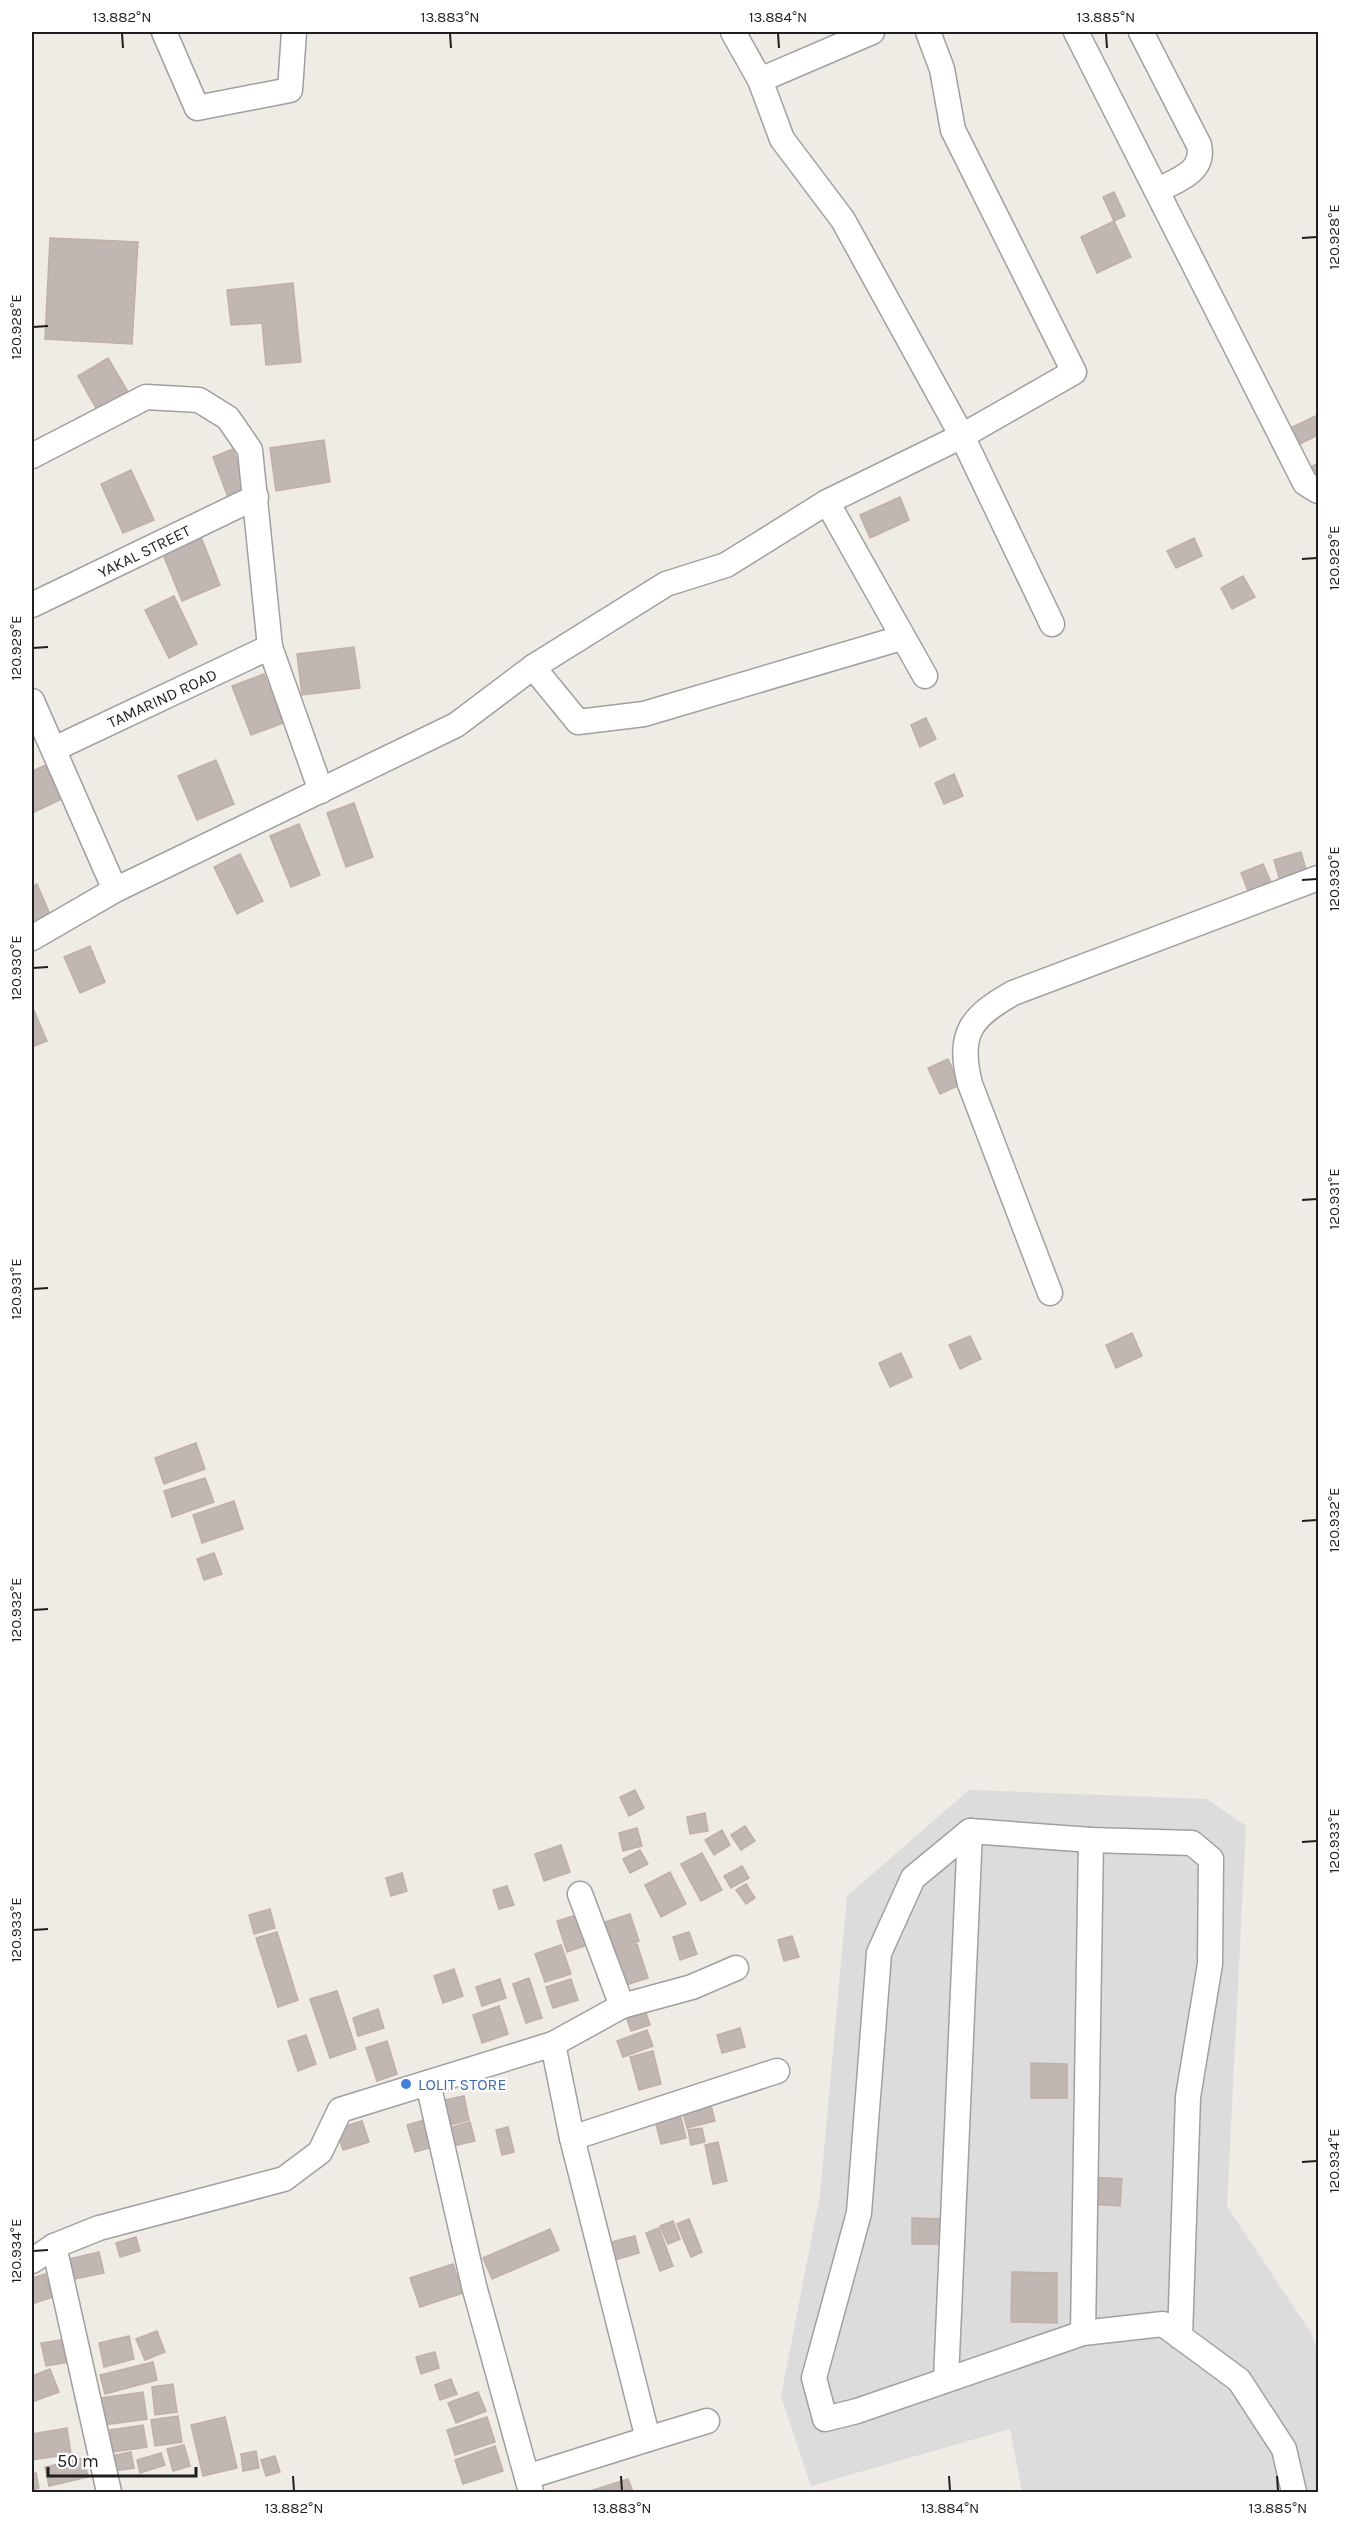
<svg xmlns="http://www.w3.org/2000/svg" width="1350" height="2524" font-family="Karla,sans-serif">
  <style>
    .residential { fill: #dddcdc }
    .building { fill: #c0b6b2; stroke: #c1afa8; stroke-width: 1.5 }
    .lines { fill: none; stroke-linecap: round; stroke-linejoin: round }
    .minor-casing { stroke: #a0a0a0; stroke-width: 27 }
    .minor { stroke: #fff; stroke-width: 24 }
    .ticks { fill: none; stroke: #1f1f1f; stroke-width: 2 }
    .shop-dot { fill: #3f7fe0; stroke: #fff; stroke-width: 2 }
    .labels { text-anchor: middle; stroke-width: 4.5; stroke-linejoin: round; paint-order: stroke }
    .street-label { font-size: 16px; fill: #1f1f1f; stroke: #fff }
    .shop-label { font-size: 16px; fill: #366cbe; stroke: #fff; text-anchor: start }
    .neatline { fill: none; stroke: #1f1f1f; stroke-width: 2 }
    .ticks-label { font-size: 15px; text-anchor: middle; fill: #1f1f1f }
  </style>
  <rect width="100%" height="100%" fill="#efebe5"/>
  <path class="residential" d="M 969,1790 L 1207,1799 L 1246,1826 L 1227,2206 L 1311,2333 L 1318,2349 L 1318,2492 L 1022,2492 L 1010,2429 L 811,2486 L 781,2396 L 820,2195 L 847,1896 Z"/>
  <g class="building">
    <path d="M 1114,192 L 1125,216 L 1114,221 L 1103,197 Z"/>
    <path d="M 1114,221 L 1131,257 L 1097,273 L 1081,237 Z"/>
    <path d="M 50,238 L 138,242 L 132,344 L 45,339 Z"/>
    <path d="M 293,283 L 301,362 L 266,365 L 262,323 L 231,325 L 227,290 Z"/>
    <path d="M 108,358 L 128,392 L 97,410 L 78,376 Z"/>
    <path d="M 1318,415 L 1318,435 L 1298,445 L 1290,428 Z"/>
    <path d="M 324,440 L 330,482 L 276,491 L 270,448 Z"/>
    <path d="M 233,449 L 249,492 L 229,500 L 213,457 Z"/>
    <path d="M 1318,463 L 1318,486 L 1309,468 Z"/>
    <path d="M 131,470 L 154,520 L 123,533 L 101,484 Z"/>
    <path d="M 900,497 L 909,520 L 870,538 L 860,515 Z"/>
    <path d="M 199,532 L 220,585 L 182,601 L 160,547 Z"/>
    <path d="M 1194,538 L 1202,556 L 1176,568 L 1167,551 Z"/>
    <path d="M 1243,576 L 1255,597 L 1232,609 L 1221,588 Z"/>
    <path d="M 174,596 L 197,644 L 169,658 L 145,610 Z"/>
    <path d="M 354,647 L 360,688 L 302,695 L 297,654 Z"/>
    <path d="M 264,674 L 283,723 L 251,735 L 232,686 Z"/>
    <path d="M 926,718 L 936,739 L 920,747 L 911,725 Z"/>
    <path d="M 216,760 L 234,804 L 197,820 L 178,776 Z"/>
    <path d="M 46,765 L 62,799 L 32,813 L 32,771 Z"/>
    <path d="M 954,774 L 963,796 L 944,804 L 935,783 Z"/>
    <path d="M 354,803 L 373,857 L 346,867 L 327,813 Z"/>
    <path d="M 299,824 L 320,875 L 291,887 L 270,836 Z"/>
    <path d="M 1301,852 L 1308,876 L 1281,884 L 1274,860 Z"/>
    <path d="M 240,854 L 263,901 L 237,914 L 214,867 Z"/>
    <path d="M 1263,864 L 1273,887 L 1250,896 L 1241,873 Z"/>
    <path d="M 37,884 L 52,919 L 32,928 L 32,887 Z"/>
    <path d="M 90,946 L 105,982 L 80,993 L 64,957 Z"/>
    <path d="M 32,1006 L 47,1041 L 32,1047 Z"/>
    <path d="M 948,1059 L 960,1085 L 940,1094 L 928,1068 Z"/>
    <path d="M 1132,1333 L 1142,1356 L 1116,1368 L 1106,1345 Z"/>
    <path d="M 970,1336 L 981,1359 L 960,1369 L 949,1345 Z"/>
    <path d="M 901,1353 L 912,1377 L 890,1387 L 879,1363 Z"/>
    <path d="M 196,1443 L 205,1469 L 164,1484 L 155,1458 Z"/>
    <path d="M 205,1478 L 214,1502 L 172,1517 L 164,1491 Z"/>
    <path d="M 234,1501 L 243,1529 L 202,1543 L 193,1515 Z"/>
    <path d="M 214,1553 L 222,1574 L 204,1580 L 197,1559 Z"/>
    <path d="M 635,1790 L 644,1808 L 629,1816 L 620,1797 Z"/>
    <path d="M 705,1813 L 708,1831 L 690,1834 L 687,1817 Z"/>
    <path d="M 745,1826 L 755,1841 L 741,1850 L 731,1835 Z"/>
    <path d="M 637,1828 L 642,1846 L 623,1851 L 619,1833 Z"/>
    <path d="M 722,1830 L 730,1845 L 714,1855 L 705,1840 Z"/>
    <path d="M 561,1845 L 570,1872 L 544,1881 L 535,1854 Z"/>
    <path d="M 640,1850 L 648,1864 L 630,1873 L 623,1859 Z"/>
    <path d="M 702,1853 L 722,1890 L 701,1901 L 681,1864 Z"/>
    <path d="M 742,1866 L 749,1878 L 731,1888 L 724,1876 Z"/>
    <path d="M 670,1872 L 686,1904 L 661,1917 L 645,1885 Z"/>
    <path d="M 402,1873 L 407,1891 L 391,1896 L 386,1878 Z"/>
    <path d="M 746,1884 L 755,1898 L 746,1904 L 736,1890 Z"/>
    <path d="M 507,1886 L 514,1905 L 499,1909 L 493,1890 Z"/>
    <path d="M 270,1909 L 275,1928 L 254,1934 L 249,1915 Z"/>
    <path d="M 580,1914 L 590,1944 L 567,1952 L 557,1921 Z"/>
    <path d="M 630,1914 L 639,1941 L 614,1950 L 605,1922 Z"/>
    <path d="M 277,1932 L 298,2000 L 278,2007 L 256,1938 Z"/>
    <path d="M 689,1932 L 697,1954 L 680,1960 L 673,1937 Z"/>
    <path d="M 792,1936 L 799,1957 L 784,1961 L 778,1940 Z"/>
    <path d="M 637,1944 L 648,1978 L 623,1986 L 612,1952 Z"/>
    <path d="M 561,1945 L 571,1974 L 545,1982 L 535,1954 Z"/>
    <path d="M 454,1969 L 463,1996 L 443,2003 L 434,1976 Z"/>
    <path d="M 529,1978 L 542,2018 L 526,2023 L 513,1984 Z"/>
    <path d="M 500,1979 L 506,1998 L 482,2006 L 476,1987 Z"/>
    <path d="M 571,1979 L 578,2000 L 553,2008 L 546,1987 Z"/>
    <path d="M 337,1991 L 356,2049 L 330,2058 L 310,1999 Z"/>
    <path d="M 643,2004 L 650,2025 L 631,2031 L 624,2010 Z"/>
    <path d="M 499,2006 L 508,2034 L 482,2043 L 473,2015 Z"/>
    <path d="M 378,2009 L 384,2028 L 358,2036 L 353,2018 Z"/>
    <path d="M 740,2028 L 745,2047 L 722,2053 L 717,2035 Z"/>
    <path d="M 647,2030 L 653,2046 L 623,2057 L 617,2041 Z"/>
    <path d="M 306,2035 L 316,2064 L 298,2071 L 288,2041 Z"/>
    <path d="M 387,2041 L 397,2074 L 377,2081 L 366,2048 Z"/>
    <path d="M 653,2051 L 661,2084 L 639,2090 L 630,2057 Z"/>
    <path d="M 1031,2063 L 1067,2064 L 1067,2098 L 1031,2098 Z"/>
    <path d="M 464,2096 L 469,2120 L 446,2126 L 440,2101 Z"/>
    <path d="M 709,2098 L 715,2121 L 687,2128 L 681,2105 Z"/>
    <path d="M 679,2110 L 686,2138 L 661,2144 L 654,2116 Z"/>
    <path d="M 428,2119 L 436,2146 L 415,2152 L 407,2125 Z"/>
    <path d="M 362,2121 L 369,2142 L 343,2150 L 336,2129 Z"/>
    <path d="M 470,2122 L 475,2141 L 449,2147 L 445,2129 Z"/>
    <path d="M 508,2127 L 514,2152 L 502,2155 L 496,2130 Z"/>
    <path d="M 702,2128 L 705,2142 L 691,2145 L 688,2130 Z"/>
    <path d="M 718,2142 L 727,2181 L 713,2184 L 705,2145 Z"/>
    <path d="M 1092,2177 L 1122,2179 L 1120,2206 L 1090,2204 Z"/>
    <path d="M 912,2218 L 944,2219 L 944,2244 L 912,2244 Z"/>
    <path d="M 689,2219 L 702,2252 L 691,2257 L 677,2224 Z"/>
    <path d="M 673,2221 L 680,2239 L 668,2244 L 660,2226 Z"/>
    <path d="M 659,2228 L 673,2266 L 660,2271 L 646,2233 Z"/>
    <path d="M 550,2229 L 559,2250 L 492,2279 L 483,2258 Z"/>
    <path d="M 635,2236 L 639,2253 L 611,2261 L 607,2243 Z"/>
    <path d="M 136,2237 L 140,2251 L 120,2257 L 116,2243 Z"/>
    <path d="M 99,2252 L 104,2273 L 74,2279 L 69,2259 Z"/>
    <path d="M 453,2264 L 463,2293 L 420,2307 L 410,2278 Z"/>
    <path d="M 1012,2272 L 1057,2273 L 1057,2323 L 1011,2322 Z"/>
    <path d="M 45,2274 L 53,2297 L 32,2304 L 32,2278 Z"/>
    <path d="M 157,2331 L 165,2352 L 145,2360 L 136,2339 Z"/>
    <path d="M 129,2336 L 134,2359 L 104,2367 L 99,2343 Z"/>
    <path d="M 66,2339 L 70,2362 L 46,2366 L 41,2343 Z"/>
    <path d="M 435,2352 L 439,2368 L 421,2374 L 416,2357 Z"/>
    <path d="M 153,2362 L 157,2380 L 105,2394 L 100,2375 Z"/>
    <path d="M 50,2369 L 59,2392 L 32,2402 L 32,2376 Z"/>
    <path d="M 451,2379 L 457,2394 L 440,2400 L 435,2385 Z"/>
    <path d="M 173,2384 L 177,2412 L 155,2415 L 152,2387 Z"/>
    <path d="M 143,2392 L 147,2419 L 104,2425 L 101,2398 Z"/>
    <path d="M 478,2392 L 486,2411 L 456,2423 L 448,2403 Z"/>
    <path d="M 178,2416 L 182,2442 L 155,2446 L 151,2420 Z"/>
    <path d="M 225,2417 L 237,2468 L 203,2476 L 191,2425 Z"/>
    <path d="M 487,2417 L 495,2442 L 455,2455 L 447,2430 Z"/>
    <path d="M 143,2425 L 147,2447 L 113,2452 L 110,2430 Z"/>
    <path d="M 67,2428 L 71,2454 L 32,2460 L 32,2434 Z"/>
    <path d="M 184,2445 L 190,2466 L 173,2471 L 167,2449 Z"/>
    <path d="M 495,2446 L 503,2471 L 463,2484 L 455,2460 Z"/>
    <path d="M 256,2451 L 259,2468 L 243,2471 L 241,2454 Z"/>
    <path d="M 131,2452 L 134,2468 L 114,2471 L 111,2456 Z"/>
    <path d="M 161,2453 L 165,2465 L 140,2473 L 137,2460 Z"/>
    <path d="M 275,2456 L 280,2472 L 266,2476 L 261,2460 Z"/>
    <path d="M 84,2458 L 88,2477 L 49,2486 L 45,2467 Z"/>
    <path d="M 36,2473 L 39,2488 L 32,2490 L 32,2474 Z"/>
    <path d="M 628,2479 L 633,2492 L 587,2492 Z"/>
  </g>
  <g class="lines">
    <g class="minor-casing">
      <g id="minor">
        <path d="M 164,32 L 197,108 L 290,90 L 294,32"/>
        <path d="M 733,32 L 760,80 L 782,139 L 843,220 L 962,436 L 1052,624"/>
        <path d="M 1076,32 L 1305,483 L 1318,491"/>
        <path d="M 1141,32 L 1199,145 C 1205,172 1178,179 1159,190"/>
        <path d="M 760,80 L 872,32"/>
        <path d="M 32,456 L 146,397 L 199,400 L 228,418 L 250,450 L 270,647 L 321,791"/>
        <path d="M 827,502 L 925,676"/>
        <path d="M 32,605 L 256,497"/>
        <path d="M 533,667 L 578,722 L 644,714 L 901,638"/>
        <path d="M 32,701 L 115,890"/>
        <path d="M 54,749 L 270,647"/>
        <path d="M 32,938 L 115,890 L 456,725 L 533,667 L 666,584 L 726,565 L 827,502 L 962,436 L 1074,372 L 953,130 L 942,69 L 928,32"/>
        <path d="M 1050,1293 L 970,1084 C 957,1033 971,1017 1013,993 L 1318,878"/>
        <path d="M 622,2006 L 692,1987 L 736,1968"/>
        <path d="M 428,2083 L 474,2286 L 531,2492"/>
        <path d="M 572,2138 L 777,2071"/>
        <path d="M 54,2246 L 109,2492"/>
        <path d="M 32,2261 L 54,2246 L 99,2228 L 284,2179 L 320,2152 L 340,2110 L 553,2044 L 622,2006 L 580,1894"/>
        <path d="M 1083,2333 L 1091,1840"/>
        <path d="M 1180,2337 L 1188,2097 L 1210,1964 L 1211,1859 L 1192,1843 L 1091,1840 L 970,1831 L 913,1878 L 879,1953 L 859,2213 L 814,2378 L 825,2419 L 857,2411 L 1083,2333 L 1163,2324 L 1239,2380 L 1284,2449 L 1294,2492"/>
        <path d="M 946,2380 L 970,1831"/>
        <path d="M 648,2439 L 707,2421"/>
        <path d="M 527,2477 L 648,2439 L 572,2138 L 553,2044"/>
      </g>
    </g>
    <use href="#minor" class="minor"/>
  </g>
  <path class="ticks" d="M 122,33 L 123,48M 450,33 L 451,48M 778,33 L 779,48M 1106,33 L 1107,48M 1302,238 L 1317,237M 33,327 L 48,326M 1302,559 L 1317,558M 33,648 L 48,647M 1302,880 L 1317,879M 33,968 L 48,967M 1302,1200 L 1317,1199M 33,1289 L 48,1288M 1302,1521 L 1317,1520M 33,1610 L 48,1609M 1302,1842 L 1317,1841M 33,1930 L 48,1929M 1302,2162 L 1317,2161M 33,2251 L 48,2250M 293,2476 L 294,2491M 621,2476 L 622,2491M 949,2476 L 950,2491M 1277,2476 L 1278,2491"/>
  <circle class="shop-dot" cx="406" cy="2084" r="6"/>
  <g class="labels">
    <g class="street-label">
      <text transform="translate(144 551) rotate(-26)" y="6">YAKAL STREET</text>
      <text transform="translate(162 698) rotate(-25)" y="6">TAMARIND ROAD</text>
    </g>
    <g class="shop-label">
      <text x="418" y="2090">LOLIT STORE</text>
    </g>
  </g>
  <rect width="1350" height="2524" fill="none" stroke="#ffffff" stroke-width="66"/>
  <path d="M48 2467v9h148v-9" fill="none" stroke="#1f1f1f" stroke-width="3"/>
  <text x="57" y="2467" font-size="18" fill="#1f1f1f" stroke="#ffffff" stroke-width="4.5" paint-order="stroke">50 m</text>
  <rect x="33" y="33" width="1284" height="2458" class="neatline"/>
  <g class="ticks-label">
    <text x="122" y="22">13.882°N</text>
    <text x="450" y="22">13.883°N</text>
    <text x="778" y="22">13.884°N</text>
    <text x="1106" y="22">13.885°N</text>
    <text transform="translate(1334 237) rotate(-90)" y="5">120.928°E</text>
    <text transform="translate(16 327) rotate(-90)" y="5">120.928°E</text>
    <text transform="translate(1334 558) rotate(-90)" y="5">120.929°E</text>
    <text transform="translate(16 648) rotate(-90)" y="5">120.929°E</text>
    <text transform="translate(1334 879) rotate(-90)" y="5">120.930°E</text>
    <text transform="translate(16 968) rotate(-90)" y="5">120.930°E</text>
    <text transform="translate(1334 1199) rotate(-90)" y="5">120.931°E</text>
    <text transform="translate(16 1289) rotate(-90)" y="5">120.931°E</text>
    <text transform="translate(1334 1520) rotate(-90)" y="5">120.932°E</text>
    <text transform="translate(16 1610) rotate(-90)" y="5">120.932°E</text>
    <text transform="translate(1334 1841) rotate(-90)" y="5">120.933°E</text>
    <text transform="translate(16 1930) rotate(-90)" y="5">120.933°E</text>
    <text transform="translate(1334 2161) rotate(-90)" y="5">120.934°E</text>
    <text transform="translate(16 2251) rotate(-90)" y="5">120.934°E</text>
    <text x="294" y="2513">13.882°N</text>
    <text x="622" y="2513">13.883°N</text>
    <text x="950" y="2513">13.884°N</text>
    <text x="1278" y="2513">13.885°N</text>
  </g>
</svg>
